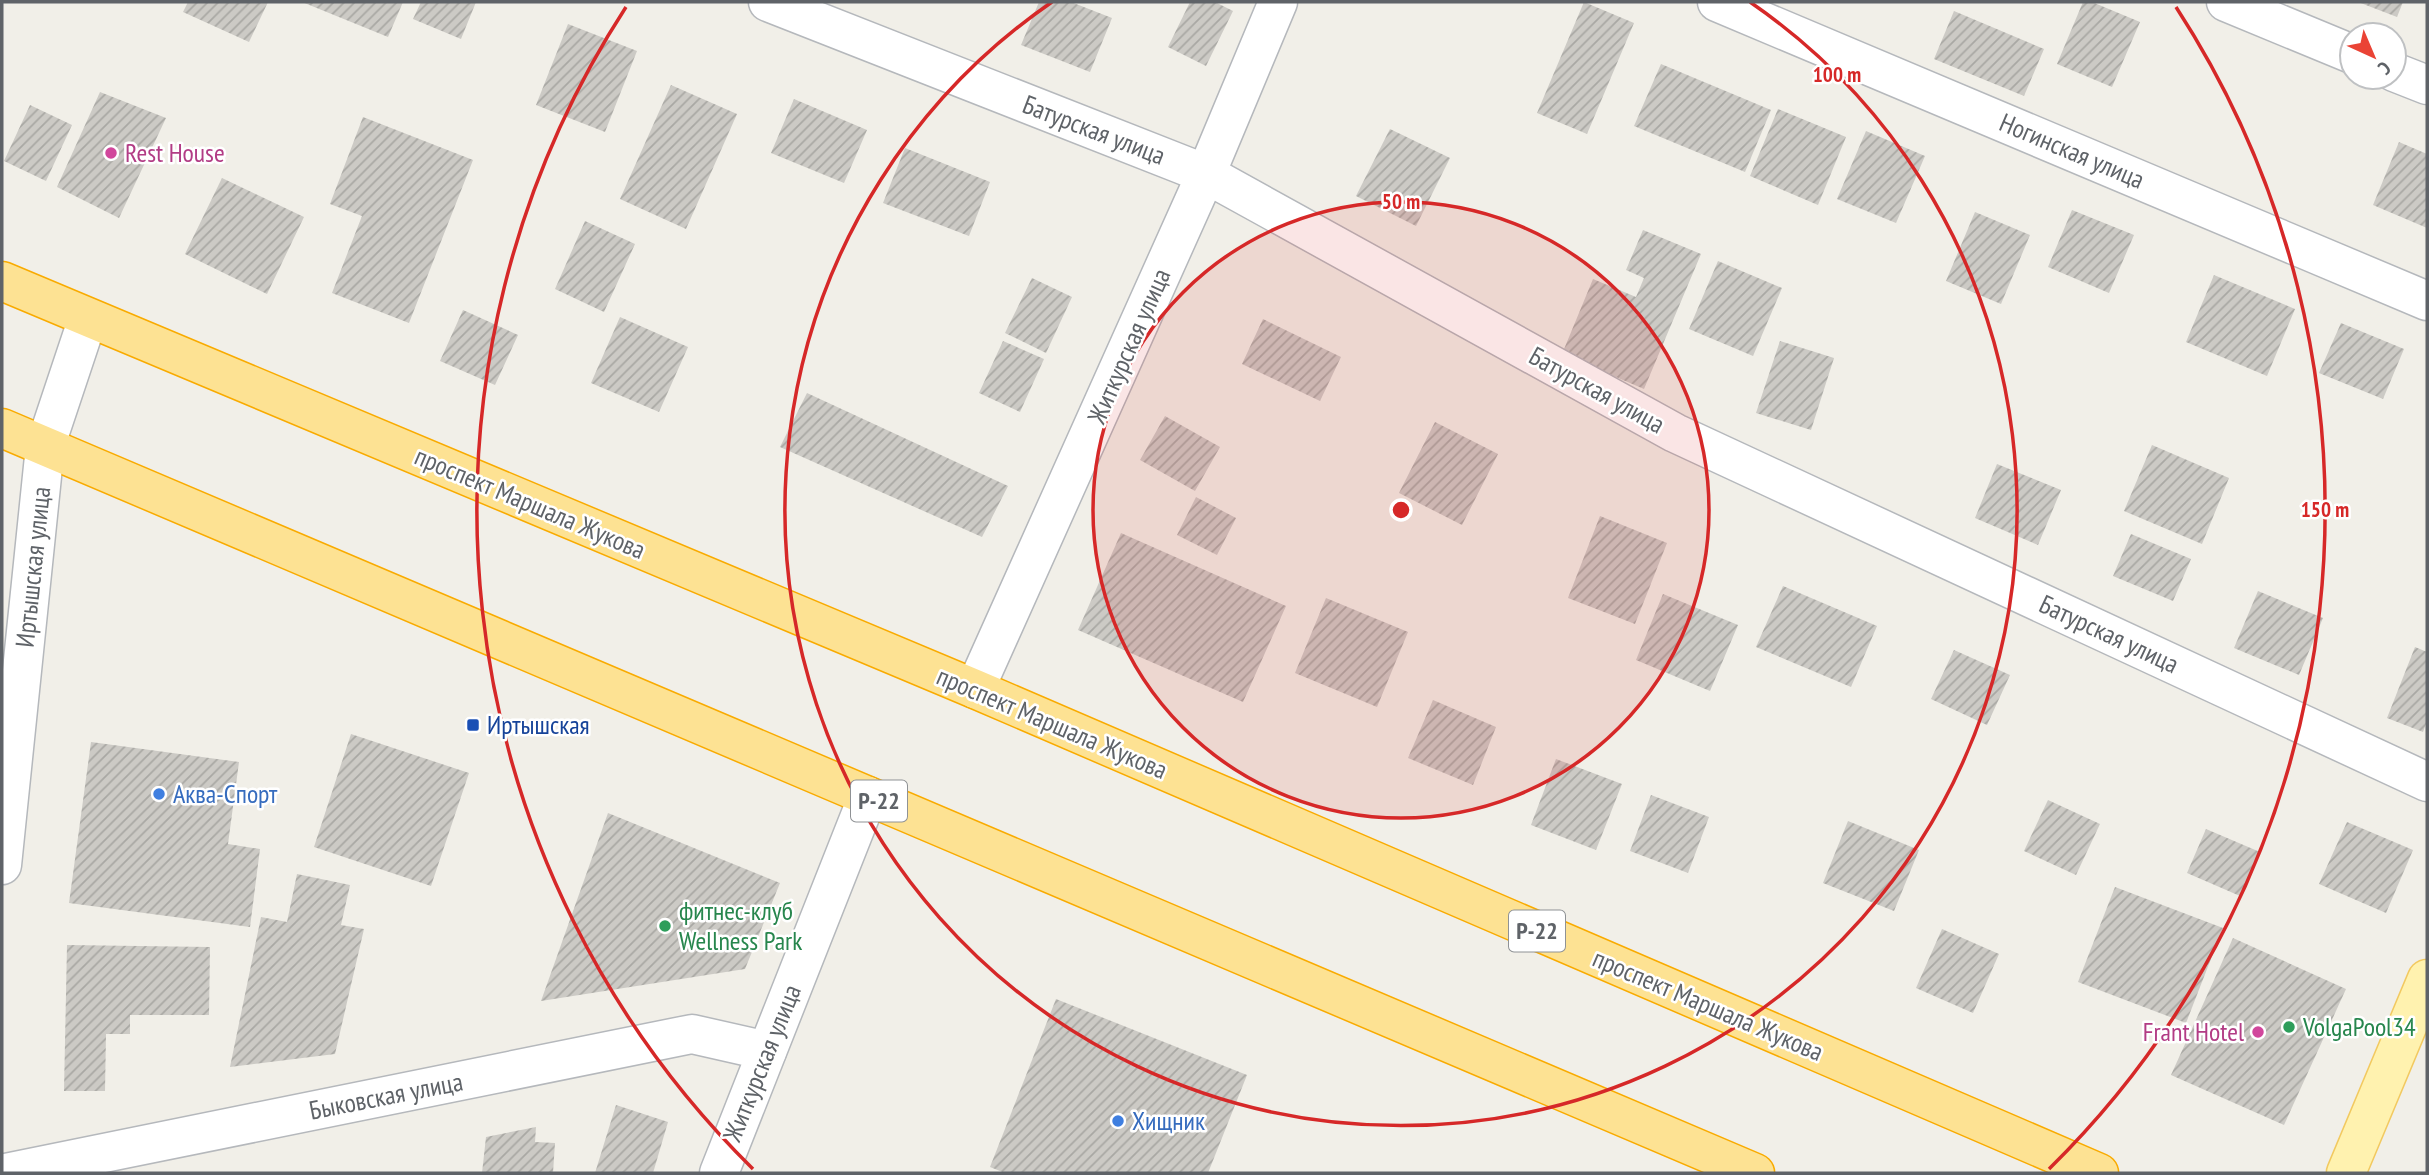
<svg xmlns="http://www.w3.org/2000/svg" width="2429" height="1175" font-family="'PT Sans Narrow',sans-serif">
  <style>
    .building { fill: url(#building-hatch) }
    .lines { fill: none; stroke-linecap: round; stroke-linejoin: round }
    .minor-casing { stroke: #b5b8bc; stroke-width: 41 }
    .major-casing { stroke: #f2c960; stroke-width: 41 }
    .highway-casing { stroke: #f9ab00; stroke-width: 41 }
    .minor { stroke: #fff; stroke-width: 38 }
    .major { stroke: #fff2af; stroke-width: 38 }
    .highway { stroke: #fde293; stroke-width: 38 }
    .ring { fill: none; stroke: #d62828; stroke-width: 3.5 }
    .hotel-dot { fill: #d1479c; stroke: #fff; stroke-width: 2.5 }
    .transit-dot { fill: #1a4fb4; stroke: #fff; stroke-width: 2.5 }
    .shop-dot { fill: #3f7fe0; stroke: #fff; stroke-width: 2.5 }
    .leisure-dot { fill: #2e9e5b; stroke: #fff; stroke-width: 2.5 }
    .labels { text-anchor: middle; stroke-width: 5; stroke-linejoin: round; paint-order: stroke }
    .shield { fill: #fff; stroke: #8f9295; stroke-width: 2 }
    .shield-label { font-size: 24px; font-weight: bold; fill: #5f6368 }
    .street-label { font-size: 26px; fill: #5f6368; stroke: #fff }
    .hotel-label { font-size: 26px; fill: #b23c85; stroke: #fff; text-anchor: start }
    .transit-label { font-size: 26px; fill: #164399; stroke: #fff; text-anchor: start }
    .shop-label { font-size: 26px; fill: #366cbe; stroke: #fff; text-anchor: start }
    .leisure-label { font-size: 26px; fill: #27864d; stroke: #fff; text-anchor: start }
    .centre { fill: #d62828; stroke: #fff; stroke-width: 3.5 }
    .ring-label { font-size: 21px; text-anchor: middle; font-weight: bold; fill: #d62828; stroke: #fff; stroke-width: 5; stroke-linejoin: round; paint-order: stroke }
  </style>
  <defs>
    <pattern id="building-hatch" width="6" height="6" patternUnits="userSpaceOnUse" patternTransform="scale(1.75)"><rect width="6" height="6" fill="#cccac5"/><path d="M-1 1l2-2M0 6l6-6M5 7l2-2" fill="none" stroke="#a9a8a4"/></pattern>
  </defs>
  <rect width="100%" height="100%" fill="#f1efe8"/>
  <g class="building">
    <path d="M 188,2 L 268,2 L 249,42 L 183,12 Z"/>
    <path d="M 302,2 L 403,2 L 388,37 Z"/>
    <path d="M 421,2 L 476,2 L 461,39 L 413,19 Z"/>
    <path d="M 1039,2 L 1071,2 L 1112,18 L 1090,72 L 1021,45 Z"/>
    <path d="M 1190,2 L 1215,2 L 1233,11 L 1206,66 L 1168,47 Z"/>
    <path d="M 1584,2 L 1634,23 L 1587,134 L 1537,113 Z"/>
    <path d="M 2083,2 L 2092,2 L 2140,22 L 2112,87 L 2057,64 Z"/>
    <path d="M 2358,2 L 2403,2 L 2397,17 Z"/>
    <path d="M 1954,11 L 2044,49 L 2024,96 L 1934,59 Z"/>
    <path d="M 568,24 L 637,51 L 605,132 L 536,105 Z"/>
    <path d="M 1661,64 L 1771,110 L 1745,172 L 1634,126 Z"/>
    <path d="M 671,85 L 737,114 L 686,229 L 620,199 Z"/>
    <path d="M 100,92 L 166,118 L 119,218 L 57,187 Z"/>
    <path d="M 794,99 L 867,130 L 844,183 L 771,153 Z"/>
    <path d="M 30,105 L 72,125 L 46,181 L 4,161 Z"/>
    <path d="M 1778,109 L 1846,137 L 1818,205 L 1750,176 Z"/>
    <path d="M 363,117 L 473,160 L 409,323 L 332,293 L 362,216 L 330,204 Z"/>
    <path d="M 1390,129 L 1450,158 L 1416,226 L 1356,196 Z"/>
    <path d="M 1866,131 L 1925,156 L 1896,223 L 1837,199 Z"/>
    <path d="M 2399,142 L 2427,154 L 2427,228 L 2373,205 Z"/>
    <path d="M 905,148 L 990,182 L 969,236 L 883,203 Z"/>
    <path d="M 222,178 L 304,217 L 267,294 L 185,254 Z"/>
    <path d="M 2072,210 L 2134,235 L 2109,293 L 2048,267 Z"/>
    <path d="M 1975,212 L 2030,235 L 2001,304 L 1946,281 Z"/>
    <path d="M 585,221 L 635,244 L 604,312 L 555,289 Z"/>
    <path d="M 1643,230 L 1701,254 L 1644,389 L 1562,354 L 1593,279 L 1636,297 L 1644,278 L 1626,270 Z"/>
    <path d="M 1718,261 L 1782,288 L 1753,356 L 1689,329 Z"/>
    <path d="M 2214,275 L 2295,309 L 2267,376 L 2186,342 Z"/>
    <path d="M 1032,278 L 1072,297 L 1046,353 L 1005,333 Z"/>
    <path d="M 463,310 L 518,335 L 495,385 L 440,361 Z"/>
    <path d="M 620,317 L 688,347 L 659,412 L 591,383 Z"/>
    <path d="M 1263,319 L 1341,357 L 1320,401 L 1242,364 Z"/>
    <path d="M 2341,323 L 2404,349 L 2383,399 L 2319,373 Z"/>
    <path d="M 1003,341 L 1044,359 L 1020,412 L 979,393 Z"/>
    <path d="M 1780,341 L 1834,358 L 1811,430 L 1756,413 Z"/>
    <path d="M 807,393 L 1008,486 L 982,537 L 780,447 Z"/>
    <path d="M 1165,416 L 1220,447 L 1195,491 L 1140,460 Z"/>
    <path d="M 1435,422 L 1498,454 L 1462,525 L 1399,493 Z"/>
    <path d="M 2152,445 L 2229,478 L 2202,544 L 2124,511 Z"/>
    <path d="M 1997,464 L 2061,490 L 2038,545 L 1975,518 Z"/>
    <path d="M 1196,497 L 1236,518 L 1217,555 L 1177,535 Z"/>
    <path d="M 1600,516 L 1667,543 L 1635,624 L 1568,598 Z"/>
    <path d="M 1121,533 L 1286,606 L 1243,702 L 1078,630 Z"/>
    <path d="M 2131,534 L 2191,559 L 2173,601 L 2113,576 Z"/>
    <path d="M 1783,586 L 1877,626 L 1851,687 L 1756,647 Z"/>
    <path d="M 2258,591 L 2323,618 L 2299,675 L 2234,648 Z"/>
    <path d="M 1663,594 L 1738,625 L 1710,691 L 1636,660 Z"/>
    <path d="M 1326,598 L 1408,632 L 1377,707 L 1295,673 Z"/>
    <path d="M 2415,647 L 2427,652 L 2427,721 L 2423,732 L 2387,718 Z"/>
    <path d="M 1954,650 L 2010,675 L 1987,725 L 1931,699 Z"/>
    <path d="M 1433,700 L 1496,727 L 1473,785 L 1408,758 Z"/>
    <path d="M 351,734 L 469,773 L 431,886 L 314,847 Z"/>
    <path d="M 91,742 L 239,762 L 228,844 L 260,849 L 250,927 L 69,903 Z"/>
    <path d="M 1556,759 L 1622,784 L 1596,850 L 1531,825 Z"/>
    <path d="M 1651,795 L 1709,817 L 1688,873 L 1630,851 Z"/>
    <path d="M 2048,800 L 2100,824 L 2076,875 L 2024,851 Z"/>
    <path d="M 608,813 L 780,883 L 745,969 L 541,1001 Z"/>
    <path d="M 1848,821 L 1919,850 L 1894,911 L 1823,883 Z"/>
    <path d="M 2347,822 L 2413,850 L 2386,913 L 2319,884 Z"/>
    <path d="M 2206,829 L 2260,852 L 2240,896 L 2187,873 Z"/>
    <path d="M 297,874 L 350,885 L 341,925 L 364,929 L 335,1054 L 230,1067 L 261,917 L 287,922 Z"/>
    <path d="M 2115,887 L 2223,928 L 2186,1023 L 2078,982 Z"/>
    <path d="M 1942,929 L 1999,954 L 1973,1013 L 1916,988 Z"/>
    <path d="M 2233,938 L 2346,989 L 2284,1125 L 2171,1075 Z"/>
    <path d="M 67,945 L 210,947 L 209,1015 L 130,1015 L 130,1034 L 106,1034 L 105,1091 L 64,1091 Z"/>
    <path d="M 1056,999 L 1247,1075 L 1208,1173 L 1005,1173 L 990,1167 Z"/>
    <path d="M 616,1105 L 668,1122 L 653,1173 L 595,1173 Z"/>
    <path d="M 536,1127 L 535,1142 L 555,1143 L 553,1173 L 482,1173 L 486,1137 Z"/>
  </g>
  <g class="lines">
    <g class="minor-casing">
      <g id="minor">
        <path d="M 768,2 L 1206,174 L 1675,433 L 2427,782"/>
        <path d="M 1717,2 L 2427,301"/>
        <path d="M 2226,2 L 2352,54"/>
        <path d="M 2394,72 L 2427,85"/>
        <path d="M 975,689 L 1206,174 L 1278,2"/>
        <path d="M 2,865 L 45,447 L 88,318"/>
        <path d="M 5,1173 L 692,1034 L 767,1051"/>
        <path d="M 719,1173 L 868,796"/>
      </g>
    </g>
    <g class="major-casing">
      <path id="major" d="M 2346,1173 L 2427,979"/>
    </g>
    <g class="highway-casing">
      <g id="highway">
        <path d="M 2,281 L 975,689 L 2099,1173"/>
        <path d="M 2,428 L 1755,1173"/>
      </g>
    </g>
    <use href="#minor" class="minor"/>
    <use href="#major" class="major"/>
    <use href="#highway" class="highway"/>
  </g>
  <circle cx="1401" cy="510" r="308" fill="#d62828" fill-opacity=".12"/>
  <g class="ring">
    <circle cx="1401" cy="510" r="308"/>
    <path d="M1750 2A616 616 0 1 1 1052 2"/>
    <path d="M753 1169A924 924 0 0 1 626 7M2176 7A924 924 0 0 1 2049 1169"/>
  </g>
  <g class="hotel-dot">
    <circle cx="111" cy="153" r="7"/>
    <circle cx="2258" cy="1032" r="7"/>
  </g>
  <rect class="transit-dot" x="466" y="718" width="14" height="14" rx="3.5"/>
  <g class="shop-dot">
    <circle cx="159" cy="794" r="7"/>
    <circle cx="1118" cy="1121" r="7"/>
  </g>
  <g class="leisure-dot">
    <circle cx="665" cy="926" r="7"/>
    <circle cx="2289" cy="1027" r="7"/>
  </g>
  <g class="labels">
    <g class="shield">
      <rect x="851" y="780.5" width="56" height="41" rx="5"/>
      <rect x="1509" y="910.5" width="56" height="41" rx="5"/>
    </g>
    <g class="shield-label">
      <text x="879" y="809">Р-22</text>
      <text x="1537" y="939">Р-22</text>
    </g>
    <g class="street-label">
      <text transform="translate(1094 130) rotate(21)" y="9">Батурская улица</text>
      <text transform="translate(2072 151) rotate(23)" y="9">Ногинская улица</text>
      <text transform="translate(1129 346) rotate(-66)" y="9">Житкурская улица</text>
      <text transform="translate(1597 390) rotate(29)" y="9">Батурская улица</text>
      <text transform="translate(530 503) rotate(23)" y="9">проспект Маршала Жукова</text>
      <text transform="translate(33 567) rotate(-84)" y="9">Иртышская улица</text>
      <text transform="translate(2109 634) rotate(25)" y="9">Батурская улица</text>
      <text transform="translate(1052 723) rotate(23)" y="9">проспект Маршала Жукова</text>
      <text transform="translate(1708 1005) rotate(23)" y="9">проспект Маршала Жукова</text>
      <text transform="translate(762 1063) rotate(-68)" y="9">Житкурская улица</text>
      <text transform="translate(386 1096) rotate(-11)" y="9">Быковская улица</text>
    </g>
    <g class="hotel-label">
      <text x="125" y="162">Rest House</text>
      <text x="2244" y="1041" text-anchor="end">Frant Hotel</text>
    </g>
    <g class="transit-label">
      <text x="487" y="734">Иртышская</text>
    </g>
    <g class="shop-label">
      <text x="173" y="803">Аква-Спорт</text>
      <text x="1132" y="1130">Хищник</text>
    </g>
    <g class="leisure-label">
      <text x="679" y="920">фитнес-клуб<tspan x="679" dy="30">Wellness Park</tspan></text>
      <text x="2303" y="1036">VolgaPool34</text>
    </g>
  </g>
  <circle cx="1401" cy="510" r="10" class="centre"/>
  <g class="ring-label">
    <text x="1837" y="82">100 m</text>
    <text x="1401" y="209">50 m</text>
    <text x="2325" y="517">150 m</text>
  </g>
  <rect width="2429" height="1175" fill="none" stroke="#5f6368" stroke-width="7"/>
  <g transform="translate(2373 56) rotate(136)"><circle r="33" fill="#ffffff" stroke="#bfc1c3" stroke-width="2"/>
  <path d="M0-5L12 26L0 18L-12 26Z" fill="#ea4335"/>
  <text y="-10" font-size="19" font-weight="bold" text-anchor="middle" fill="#5f6368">С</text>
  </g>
</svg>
